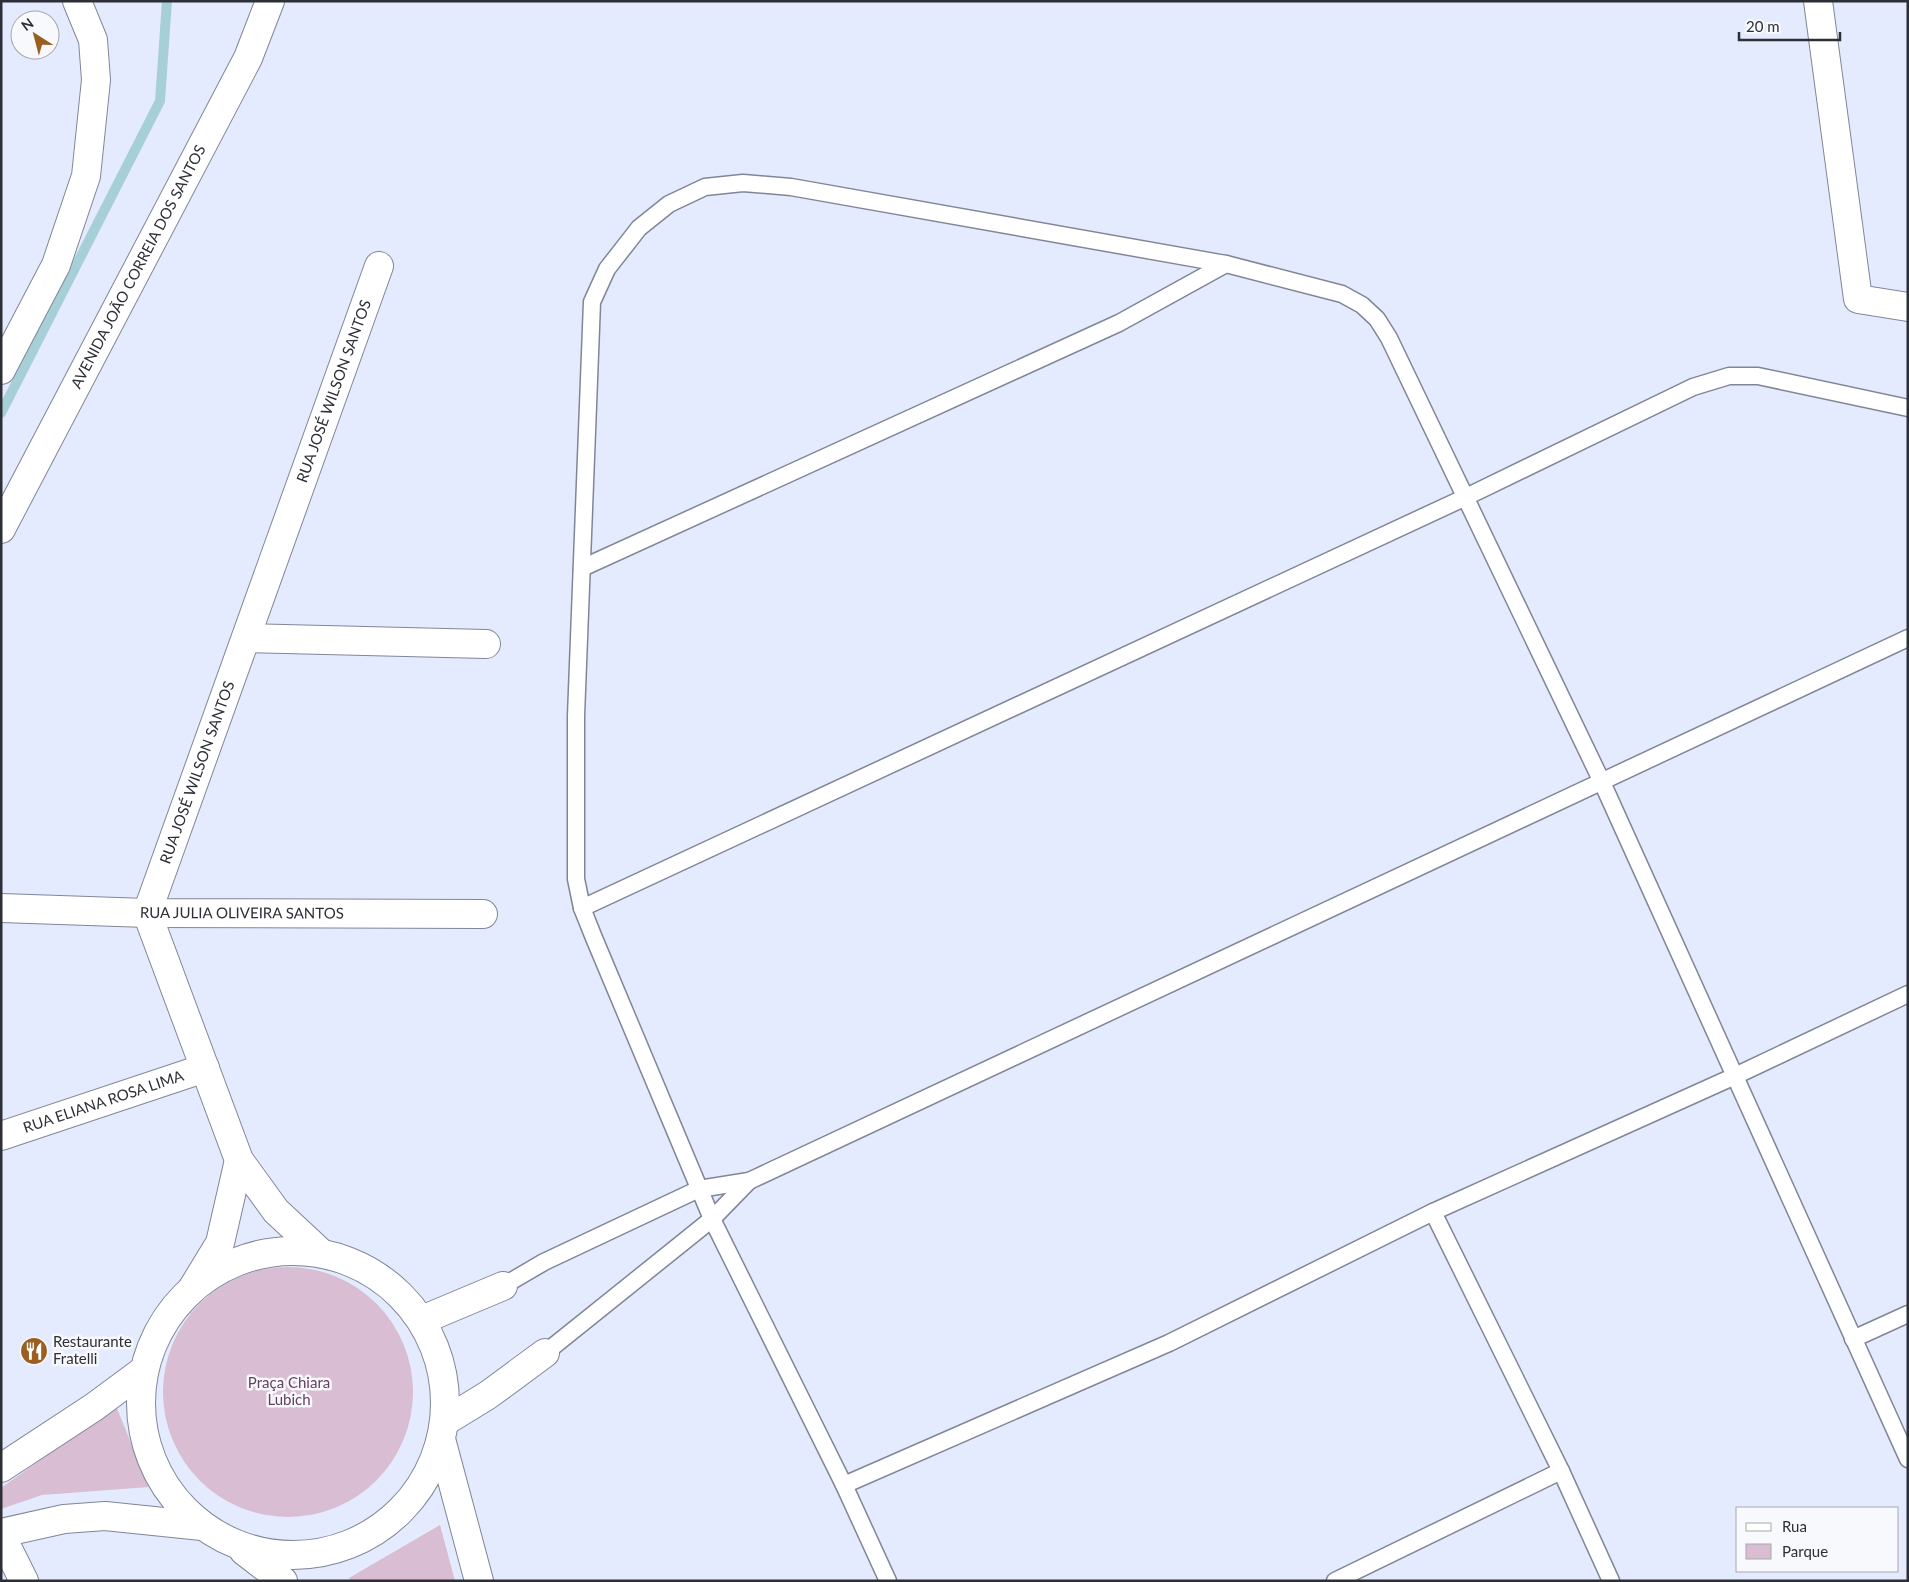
<svg xmlns="http://www.w3.org/2000/svg" width="1909" height="1582" font-family="Lato,sans-serif">
  <style>
    .green { fill: #d8bdd3 }
    .lines { fill: none; stroke-linecap: round; stroke-linejoin: round }
    .stream { stroke: #a7cfd8; stroke-width: 10 }
    .lane-casing { stroke: #818697; stroke-width: 19 }
    .street-casing { stroke: #818697; stroke-width: 30 }
    .secondary-casing { stroke: #818697; stroke-width: 30 }
    .lane { stroke: #fff; stroke-width: 16 }
    .street { stroke: #fff; stroke-width: 28 }
    .secondary { stroke: #fff; stroke-width: 28 }
    .labels { text-anchor: middle; stroke-width: 5; stroke-linejoin: round; paint-order: stroke }
    .street-label { font-size: 15px; fill: #2d2f36; stroke: #f8f9fd }
    .poi-label { font-size: 15px; fill: #2d2f36; stroke: #f8f9fd; text-anchor: start }
    .park-label { font-size: 15px; fill: #653e60; stroke: #f8f9fd }
  </style>
  <rect width="100%" height="100%" fill="#e5ebfe"/>
  <g class="green">
    <circle cx="288" cy="1392" r="125"/>
    <path d="M 116,1406 L 149,1487 L 42,1495 L 1,1509 L 1,1488 Z"/>
    <path d="M 440,1525 L 455,1581 L 351,1581 L 349,1578 Z"/>
  </g>
  <g class="lines">
    <path class="stream" d="M 1,413 L 160,101 L 167,1"/>
    <g class="lane-casing">
      <g id="lane">
        <path d="M 582,568 L 1119,323 L 1226,264"/>
        <path d="M 582,908 L 1466,497 L 1693,387 L 1729,376 L 1758,376 L 1908,408"/>
        <path d="M 1433,1212 L 1561,1471 L 1611,1581"/>
        <path d="M 503,1286 L 544,1262 L 699,1189 L 749,1181 L 1908,638"/>
        <path d="M 1853,1339 L 1908,1314"/>
        <path d="M 545,1353 L 712,1219 L 749,1181"/>
        <path d="M 844,1485 L 1169,1343 L 1433,1212 L 1735,1076 L 1908,994"/>
        <path d="M 888,1581 L 844,1485 L 712,1219 L 594,938 L 582,908 L 576,879 L 576,716 L 592,302 L 607,269 L 639,228 L 669,204 L 705,187 L 743,183 L 791,187 L 1226,264 L 1342,294 L 1362,305 L 1377,319 L 1389,338 L 1601,780 L 1908,1459"/>
        <path d="M 1335,1581 L 1561,1471"/>
      </g>
    </g>
    <g class="street-casing">
      <g id="street">
        <path d="M 1818,1 L 1858,299 L 1908,307"/>
        <path d="M 1,370 L 56,265 L 86,176 L 96,80 L 93,40 L 77,1"/>
        <path id="s1" d="M 1,529 L 248,58 L 270,1"/>
        <path d="M 246,638 L 486,644"/>
        <path id="s2" d="M 1,908 L 147,913 L 483,914"/>
        <path id="s3" d="M 1,1136 L 205,1068"/>
        <path id="s4" d="M 320,1252 L 276,1211 L 239,1160 L 147,913 L 379,266"/>
        <path d="M 192,1289 L 220,1243 L 239,1160"/>
        <path d="M 422,1320 L 503,1286"/>
        <path d="M 444,1422 L 488,1395 L 545,1353"/>
        <path d="M 1,1535 L 24,1581"/>
      </g>
    </g>
    <g class="secondary-casing">
      <g id="secondary">
        <circle cx="293" cy="1403" r="152"/>
        <path d="M 441,1439 L 479,1581"/>
        <path d="M 1,1468 L 94,1407 L 144,1370"/>
        <path d="M 1,1533 L 64,1519 L 105,1516 L 202,1526"/>
        <path d="M 244,1551 L 283,1581"/>
      </g>
    </g>
    <use href="#lane" class="lane"/>
    <use href="#street" class="street"/>
    <use href="#secondary" class="secondary"/>
  </g>
  <defs>
    <g id="restaurant-disc" transform="scale(1.4375)"><circle r="9.5" fill="#9b5e21" stroke="#f8f9fd"/><path d="M-5-6h1v4h1v-4h1v4h1v-4h1v5L-1.5 .5V6h-2V.5L-5-1ZM5-6V6H3V1.5H1.5Q1.5-4 5-6Z" fill="#fff"/></g>
  </defs>
  <g fill-rule="evenodd">
    <use href="#restaurant-disc" x="34" y="1351"/>
  </g>
  <g class="labels">
    <g class="street-label">
      <text dy="5" stroke="none"><textPath href="#s1" startOffset="296">AVENIDA JOÃO CORREIA DOS SANTOS</textPath></text>
      <text dy="5" stroke="none"><textPath href="#s4" startOffset="941">RUA JOSÉ WILSON SANTOS</textPath></text>
      <text dy="5" stroke="none"><textPath href="#s4" startOffset="536">RUA JOSÉ WILSON SANTOS</textPath></text>
      <text dy="5" stroke="none"><textPath href="#s2" startOffset="241">RUA JULIA OLIVEIRA SANTOS</textPath></text>
      <text dy="5" stroke="none"><textPath href="#s3" startOffset="108">RUA ELIANA ROSA LIMA</textPath></text>
    </g>
    <g class="poi-label">
      <text x="53" y="1347">Restaurante<tspan x="53" dy="17">Fratelli</tspan></text>
    </g>
    <g class="park-label">
      <text x="289" y="1388">Praça Chiara<tspan x="289" dy="17">Lubich</tspan></text>
    </g>
  </g>
  <rect width="1909" height="1582" fill="none" stroke="#2d2f36" stroke-width="5"/>
  <rect x="1736" y="1507" width="162" height="65" fill="#f8f9fd" stroke="#a7a8ad"/>
  <rect x="1746" y="1523" width="25" height="8" fill="#ffffff" stroke="#a7a8ad"/>
  <text x="1782" y="1532" font-size="15" fill="#2d2f36">Rua</text>
  <rect x="1746" y="1544" width="25" height="15" fill="#d8bdd3" stroke="#a7a8ad"/>
  <text x="1782" y="1557" font-size="15" fill="#2d2f36">Parque</text>
  <g transform="translate(35 35) rotate(324)"><circle r="24" fill="#f8f9fd" stroke="#a7a8ad"/>
  <path d="M0-4L9 19L0 12L-9 19Z" fill="#9b5e21"/>
  <text y="-8" font-size="14" font-weight="bold" text-anchor="middle" fill="#2d2f36">N</text>
  </g>
  <path d="M1739 32v8h101v-8" fill="none" stroke="#2d2f36" stroke-width="2.5"/>
  <text x="1746" y="32" font-size="15" fill="#2d2f36" stroke="#f8f9fd" stroke-width="4" paint-order="stroke">20 m</text>
</svg>
